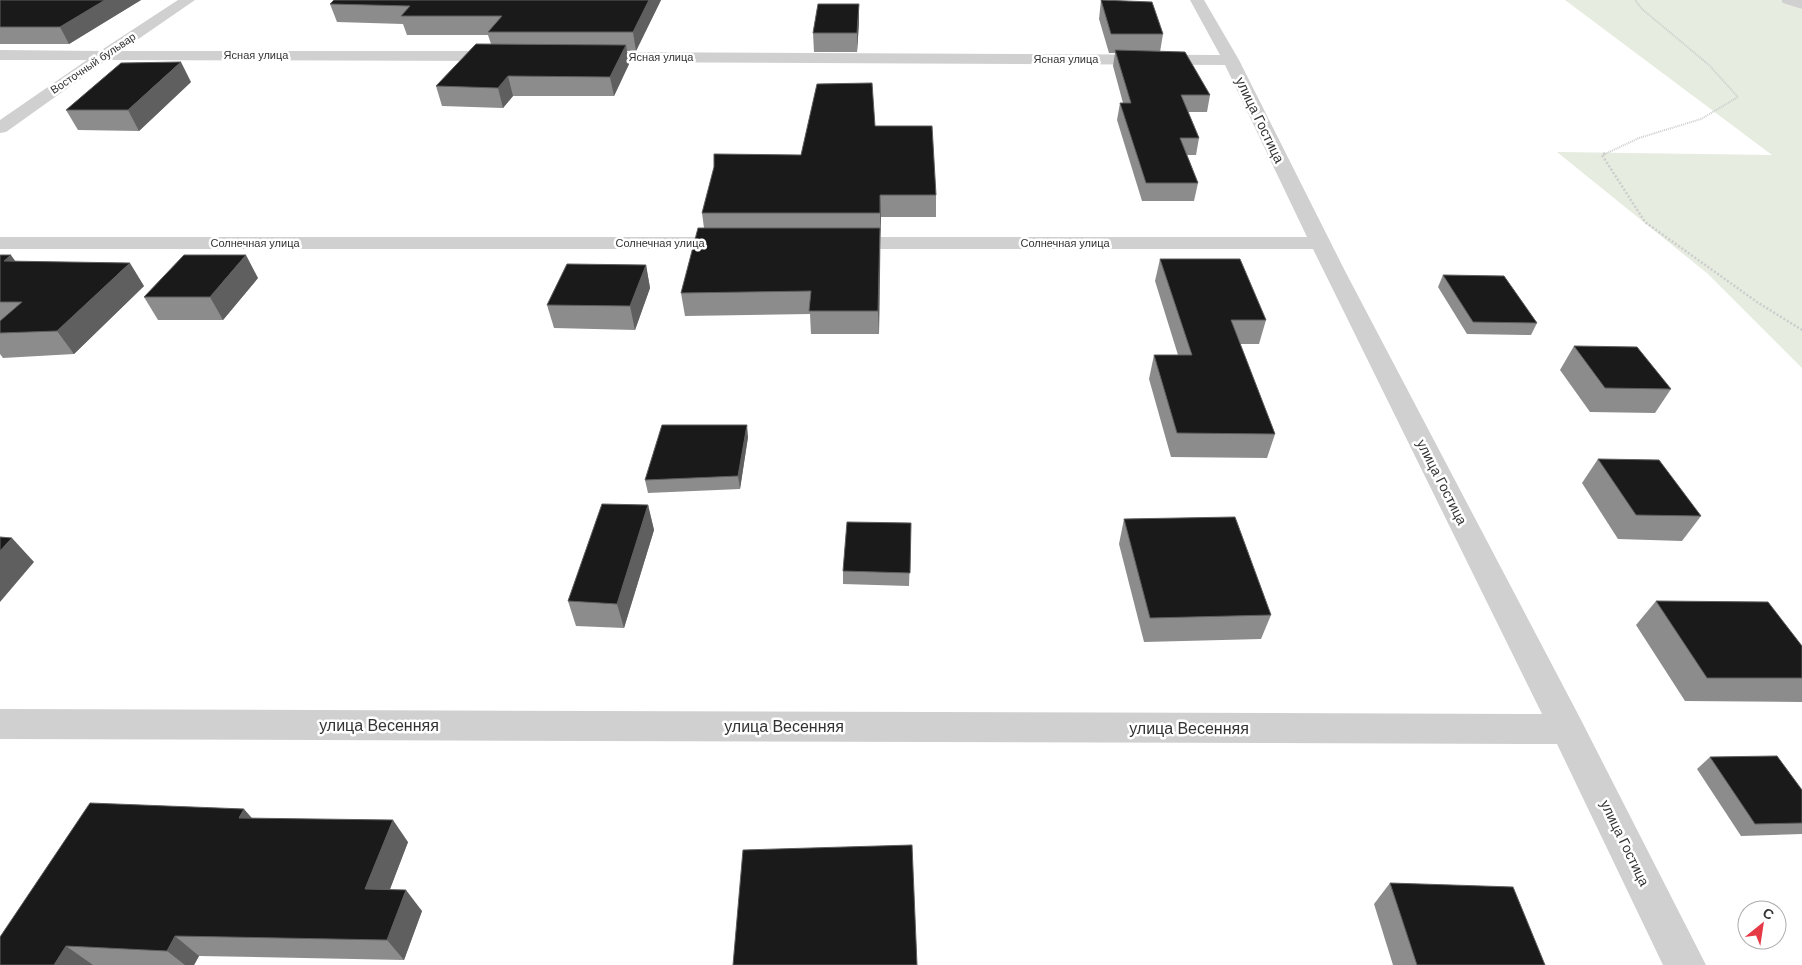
<svg xmlns="http://www.w3.org/2000/svg" width="1802" height="965" font-family="'DM Sans',sans-serif">
  <style>
    .green { fill: #e6ecdf }
    .lines { fill: none; stroke-linecap: round; stroke-linejoin: round }
    .path-far1 { stroke: #cdcdcd; stroke-width: 2; stroke-dasharray: 1 1; stroke-linecap: butt }
    .path { stroke: #cdcdcd; stroke-width: 2.5; stroke-dasharray: 2 2; stroke-linecap: butt }
    .minor { fill: #d0d0d0; fill-rule: evenodd }
    .wall { fill: #8c8c8c }
    .shaded-wall { fill: #5f5f5f }
    .building { fill: #1a1a1a; stroke: #5f5f5f }
    .labels { text-anchor: middle; stroke-width: 5; stroke-linejoin: round; paint-order: stroke }
    .far-street-label { font-size: 11px; fill: #333; stroke: #fff }
    .street-label { font-size: 14px; fill: #333; stroke: #fff }
    .near-street-label { font-size: 16px; fill: #333; stroke: #fff }
  </style>
  <rect width="100%" height="100%" fill="#fff"/>
  <path class="green" d="M 1565,0 L 1779,0 L 1802,9 L 1802,368 L 1708,274 L 1557,152 L 1772,155 Z"/>
  <g class="lines">
    <path class="path-far1" d="M 1603,155 L 1639,138 L 1701,119 L 1738,97 L 1709,65 L 1642,9 L 1635,0"/>
    <path class="path" d="M 1605,153 L 1602,155 L 1645,222 L 1757,302 L 1802,330"/>
    <g class="minor">
      <path d="M 178,0 L 195,0 L 121,51 L 502,51 L 507,53 L 510,56 L 507,59 L 502,61 L 107,60 L 6,132 L 0,133 L 0,120 L 87,60 L 0,60 L 0,50 L 100,51 Z"/>
      <path d="M 1190,0 L 1204,0 L 1239,60 L 1345,271 L 1580,718 L 1706,965 L 1663,965 L 1557,744 L 0,739 L 0,709 L 1542,714 L 1313,249 L 844,249 L 837,247 L 834,243 L 837,239 L 844,237 L 1307,237 L 1225,65 L 590,62 L 584,60 L 582,57 L 584,54 L 590,52 L 1220,55 Z"/>
      <path d="M 1781,0 L 1802,0 L 1802,9 L 1783,3 Z"/>
      <path d="M 0,237 L 731,237 L 738,239 L 741,243 L 738,247 L 731,249 L 0,249 Z"/>
    </g>
  </g>
  <g class="wall">
    <path d="M 0,0 L 141,0 L 69,44 L 0,44 Z"/>
    <path d="M 661,0 L 636,51 L 627,51 L 629,64 L 614,96 L 513,96 L 503,108 L 442,106 L 436,86 L 491,44 L 488,35 L 407,35 L 403,24 L 337,22 L 330,4 Z"/>
    <path d="M 1101,0 L 1163,34 L 1160,52 L 1210,95 L 1207,112 L 1188,112 L 1199,138 L 1196,155 L 1187,155 L 1198,183 L 1194,201 L 1142,201 L 1117,120 L 1120,103 L 1123,103 L 1113,66 L 1115,53 L 1109,53 L 1099,19 Z"/>
    <path d="M 859,22 L 857,52 L 814,52 L 813,33 Z"/>
    <path d="M 191,82 L 139,131 L 78,130 L 66,110 Z"/>
    <path d="M 875,126 L 936,195 L 936,217 L 881,217 L 879,334 L 811,334 L 810,314 L 685,316 L 681,293 L 704,228 L 702,213 L 801,155 Z"/>
    <path d="M 0,255 L 15,261 L 144,286 L 74,354 L 3,358 L 0,354 Z"/>
    <path d="M 1160,259 L 1266,320 L 1259,344 L 1240,344 L 1275,434 L 1267,458 L 1171,457 L 1149,379 L 1154,355 L 1178,355 L 1155,281 Z"/>
    <path d="M 646,265 L 650,288 L 635,330 L 554,328 L 547,305 Z"/>
    <path d="M 1443,275 L 1537,323 L 1531,335 L 1467,334 L 1438,287 Z"/>
    <path d="M 258,278 L 223,320 L 158,320 L 144,297 Z"/>
    <path d="M 1574,346 L 1671,389 L 1655,413 L 1590,412 L 1560,370 Z"/>
    <path d="M 748,437 L 740,489 L 648,493 L 645,480 Z"/>
    <path d="M 1598,459 L 1701,516 L 1682,541 L 1618,539 L 1582,483 Z"/>
    <path d="M 648,505 L 654,530 L 624,628 L 576,626 L 568,601 Z"/>
    <path d="M 1124,519 L 1271,615 L 1261,639 L 1144,642 L 1119,544 Z"/>
    <path d="M 911,523 L 909,586 L 843,584 L 843,571 Z"/>
    <path d="M 1656,601 L 1802,646 L 1802,702 L 1685,701 L 1636,625 Z"/>
    <path d="M 1710,757 L 1802,790 L 1802,834 L 1741,836 L 1697,769 Z"/>
    <path d="M 252,818 L 408,842 L 390,889 L 422,911 L 404,960 L 199,956 L 194,965 L 0,965 Z"/>
    <path d="M 1390,883 L 1545,965 L 1393,965 L 1374,904 Z"/>
  </g>
  <g class="shaded-wall">
    <path d="M 105,0 L 141,0 L 69,44 L 60,27 Z"/>
    <path d="M 649,0 L 661,0 L 636,51 L 633,32 Z"/>
    <path d="M 859,4 L 859,22 L 857,52 L 857,33 Z"/>
    <path d="M 626,45 L 629,64 L 614,96 L 610,77 Z"/>
    <path d="M 181,62 L 191,82 L 139,131 L 128,110 Z"/>
    <path d="M 508,76 L 513,96 L 503,108 L 498,88 Z"/>
    <path d="M 880,195 L 881,217 L 880,235 Z"/>
    <path d="M 880,228 L 880,251 L 879,334 L 878,311 Z"/>
    <path d="M 11,255 L 27,278 L 4,261 Z"/>
    <path d="M 246,255 L 258,278 L 223,320 L 210,297 Z"/>
    <path d="M 130,263 L 144,286 L 74,354 L 57,331 Z"/>
    <path d="M 646,265 L 650,288 L 635,330 L 630,306 Z"/>
    <path d="M 747,425 L 748,437 L 740,489 L 738,476 Z"/>
    <path d="M 648,505 L 654,530 L 624,628 L 617,604 Z"/>
    <path d="M 12,538 L 34,562 L 0,602 L 0,551 Z"/>
    <path d="M 244,809 L 264,832 L 239,818 Z"/>
    <path d="M 393,820 L 408,842 L 382,910 L 365,889 Z"/>
    <path d="M 406,890 L 422,911 L 404,960 L 387,940 Z"/>
    <path d="M 175,936 L 199,956 L 194,965 L 185,965 L 167,951 Z"/>
    <path d="M 66,946 L 93,965 L 54,965 Z"/>
  </g>
  <g class="building">
    <path d="M 0,0 L 105,0 L 60,27 L 0,27 Z"/>
    <path d="M 334,0 L 649,0 L 633,32 L 488,32 L 502,16 L 401,16 L 410,6 L 330,4 Z"/>
    <path d="M 1101,0 L 1152,2 L 1163,34 L 1111,34 Z"/>
    <path d="M 818,4 L 859,4 L 857,33 L 813,33 Z"/>
    <path d="M 476,44 L 626,45 L 610,77 L 508,76 L 498,88 L 436,86 Z"/>
    <path d="M 1115,50 L 1185,52 L 1210,95 L 1181,95 L 1199,138 L 1180,138 L 1198,183 L 1146,183 L 1120,103 L 1131,103 Z"/>
    <path d="M 181,62 L 128,110 L 66,110 L 121,63 Z"/>
    <path d="M 872,83 L 875,126 L 932,126 L 936,195 L 880,195 L 880,213 L 702,213 L 714,167 L 714,154 L 801,155 L 817,84 Z"/>
    <path d="M 698,228 L 880,228 L 878,311 L 809,311 L 811,291 L 681,293 Z"/>
    <path d="M 0,255 L 11,255 L 4,261 L 130,263 L 57,331 L 0,333 L 0,321 L 22,302 L 0,302 Z"/>
    <path d="M 184,255 L 246,255 L 210,297 L 144,297 Z"/>
    <path d="M 1160,259 L 1240,259 L 1266,320 L 1231,320 L 1275,434 L 1177,433 L 1154,355 L 1192,355 Z"/>
    <path d="M 567,264 L 646,265 L 630,306 L 547,305 Z"/>
    <path d="M 1443,275 L 1504,276 L 1537,323 L 1473,322 Z"/>
    <path d="M 1574,346 L 1637,347 L 1671,389 L 1605,388 Z"/>
    <path d="M 662,425 L 747,425 L 738,476 L 645,480 Z"/>
    <path d="M 1598,459 L 1659,460 L 1701,516 L 1636,515 Z"/>
    <path d="M 602,504 L 648,505 L 617,604 L 568,601 Z"/>
    <path d="M 1235,517 L 1271,615 L 1150,618 L 1124,519 Z"/>
    <path d="M 847,522 L 911,523 L 910,573 L 843,571 Z"/>
    <path d="M 0,537 L 12,538 L 0,551 Z"/>
    <path d="M 1656,601 L 1768,602 L 1802,646 L 1802,678 L 1707,678 Z"/>
    <path d="M 1777,756 L 1802,790 L 1802,823 L 1755,824 L 1710,757 Z"/>
    <path d="M 90,803 L 244,809 L 239,818 L 393,820 L 365,889 L 406,890 L 387,940 L 175,936 L 167,951 L 66,946 L 54,965 L 0,965 L 0,937 Z"/>
    <path d="M 912,845 L 917,965 L 733,965 L 743,850 Z"/>
    <path d="M 1390,883 L 1513,887 L 1545,965 L 1417,965 Z"/>
  </g>
  <g class="labels">
    <g class="far-street-label">
      <text x="256" y="59">Ясная улица</text>
      <text x="661" y="61">Ясная улица</text>
      <text x="1066" y="63">Ясная улица</text>
      <text transform="translate(93 63) rotate(-34)" y="4">Восточный бульвар</text>
      <text x="255" y="247">Солнечная улица</text>
      <text x="660" y="247">Солнечная улица</text>
      <text x="1065" y="247">Солнечная улица</text>
    </g>
    <g class="street-label">
      <text transform="translate(1260 120) rotate(64)" y="5">улица Гостица</text>
      <text transform="translate(1442 482) rotate(63)" y="5">улица Гостица</text>
      <text transform="translate(1625 843) rotate(64)" y="5">улица Гостица</text>
    </g>
    <g class="near-street-label">
      <text x="379" y="731">улица Весенняя</text>
      <text x="784" y="732">улица Весенняя</text>
      <text x="1189" y="734">улица Весенняя</text>
    </g>
  </g>
  <g transform="translate(1762 925) rotate(30)"><circle r="24" fill="#ffffff" stroke="#adadad"/>
  <path d="M0-4L9 19L0 12L-9 19Z" fill="#e63946"/>
  <text y="-8" font-size="14" font-weight="bold" text-anchor="middle" fill="#333333">С</text>
  </g>
</svg>
